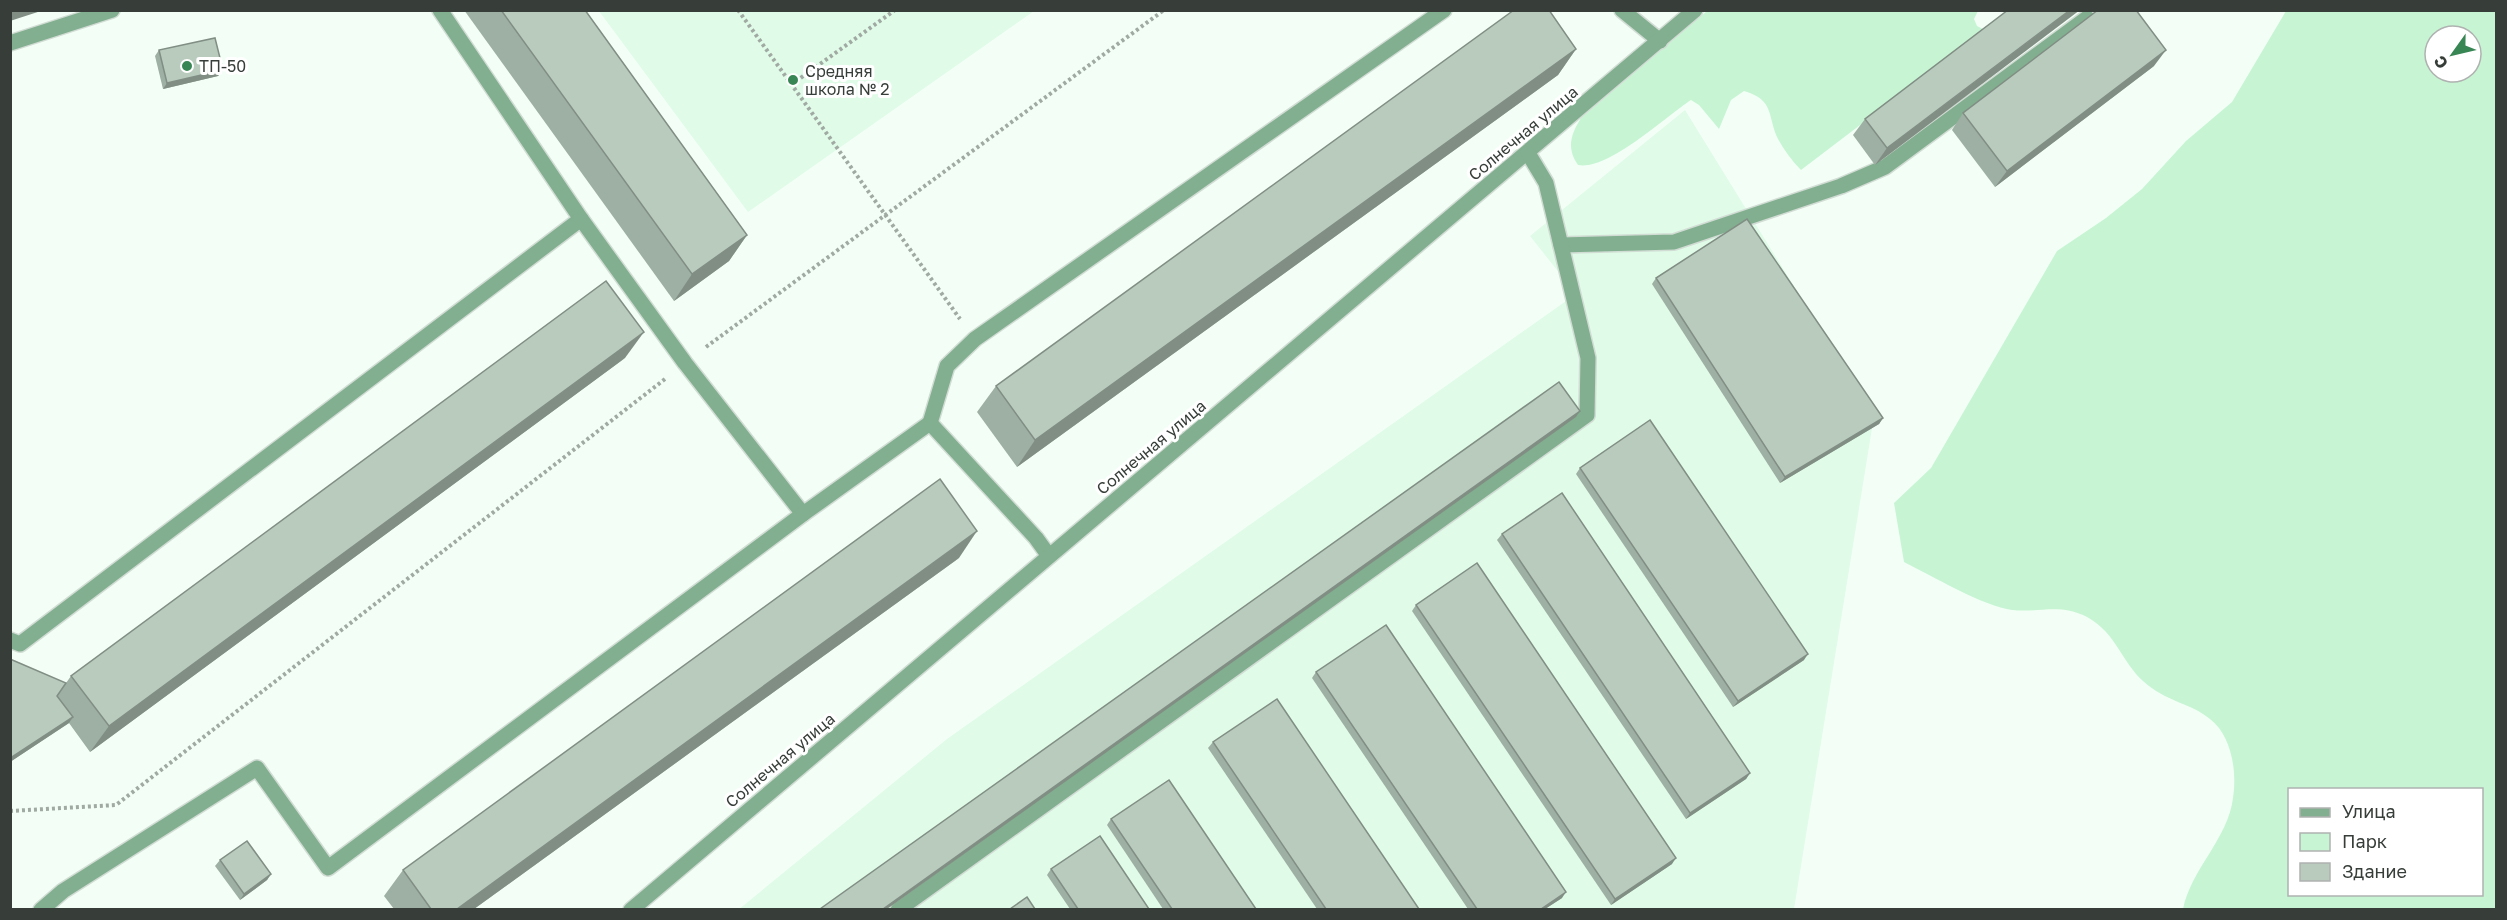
<svg xmlns="http://www.w3.org/2000/svg" width="2507" height="920" font-family="'Golos Text',sans-serif">
  <style>
    .built { fill: #e0fbe7 }
    .green { fill: #c7f5d4; fill-rule: evenodd }
    .lines { fill: none; stroke-linecap: round; stroke-linejoin: round }
    .minor-casing { stroke: #d1dcd4; stroke-width: 18 }
    .path { stroke: #a0aaa3; stroke-width: 4; stroke-dasharray: 3 3; stroke-linecap: butt }
    .minor { stroke: #82af8f; stroke-width: 15 }
    .wall { fill: #9eafa3 }
    .shaded-wall { fill: #818e84 }
    .building { fill: #b8cbbd; stroke: #818e84; stroke-width: 1.5 }
    .poi-dot { fill: #398655; stroke: #fff; stroke-width: 2 }
    .labels { text-anchor: middle; stroke-width: 6; stroke-linejoin: round; paint-order: stroke }
    .poi-label { font-size: 16px; fill: #373e39; stroke: #fff; text-anchor: start }
    .street-label { font-size: 16px; fill: #373e39; stroke: #fff }
  </style>
  <rect width="100%" height="100%" fill="#f3fff6"/>
  <g class="built">
    <path d="M 599,11 L 1034,11 L 748,212 Z"/>
    <path d="M 1685,110 L 1874,416 L 1794,909 L 738,910 L 947,739 L 1576,294 L 1530,236 Z"/>
  </g>
  <g class="green">
    <path d="M 1707,11 L 1978,11 L 1974,19 L 1977,26 L 1985,30 L 1801,170 C 1792,161 1784,150 1778,139 C 1767,116 1775,100 1744,91 L 1731,100 L 1719,129 L 1699,105 L 1691,100 C 1665,117 1608,171 1578,165 C 1566,148 1571,134 1581,118 Z"/>
    <path d="M 2286,11 L 2496,11 L 2496,909 L 2183,909 C 2191,869 2228,839 2233,798 C 2237,772 2232,736 2210,719 C 2191,703 2166,702 2143,681 C 2121,661 2117,634 2087,617 C 2059,603 2041,613 2012,610 C 1985,607 1930,575 1904,562 L 1894,503 L 1931,468 L 2057,251 L 2106,218 L 2142,189 L 2186,141 L 2232,102 ZM 2435,36 L 2471,36 L 2471,72 L 2435,72 ZM 2290,790 L 2482,790 L 2482,894 L 2290,894 Z"/>
  </g>
  <g class="lines">
    <g class="minor-casing">
      <g id="minor">
        <path d="M 440,10 L 581,219"/>
        <path d="M 1622,10 L 1660,41"/>
        <path d="M 10,43 L 112,10"/>
        <path d="M 1561,245 L 1674,242 L 1841,186 L 1885,167 L 2087,18"/>
        <path d="M 930,423 L 947,366 L 975,339 L 1444,10"/>
        <path d="M 10,640 L 20,644 L 581,219 L 685,363 L 803,514 L 930,423 L 1036,538 L 1049,556"/>
        <path d="M 41,910 L 63,891 L 257,768 L 328,868 L 803,514"/>
        <path d="M 631,910 L 1695,10"/>
        <path d="M 898,910 L 1587,415 L 1588,358 L 1546,183 L 1528,153"/>
      </g>
    </g>
    <g class="path">
      <path d="M 738,10 L 960,319"/>
      <path d="M 791,85 L 895,10"/>
      <path d="M 706,347 L 1164,10"/>
      <path d="M 10,811 L 116,805 L 665,379"/>
    </g>
    <use href="#minor" class="minor"/>
  </g>
  <g class="wall">
    <path d="M 464,10 L 585,10 L 747,235 L 729,261 L 674,301 Z"/>
    <path d="M 2008,10 L 1875,165 L 1853,135 L 1865,119 Z"/>
    <path d="M 1576,49 L 1558,75 L 1017,467 L 977,412 L 996,386 Z"/>
    <path d="M 159,50 L 223,70 L 218,76 L 163,89 L 155,56 Z"/>
    <path d="M 2154,66 L 1995,187 L 1952,130 L 1963,113 Z"/>
    <path d="M 1656,278 L 1883,418 L 1879,424 L 1780,483 L 1652,284 Z"/>
    <path d="M 625,358 L 90,752 L 69,723 L 10,762 L 71,676 Z"/>
    <path d="M 1580,468 L 1804,660 L 1733,707 L 1576,474 Z"/>
    <path d="M 1502,534 L 1750,773 L 1746,779 L 1686,819 L 1497,540 Z"/>
    <path d="M 959,558 L 474,909 L 394,909 L 384,896 L 403,870 Z"/>
    <path d="M 1416,605 L 1672,864 L 1611,905 L 1412,611 Z"/>
    <path d="M 1316,672 L 1562,898 L 1545,909 L 1468,909 L 1312,678 Z"/>
    <path d="M 1213,742 L 1419,909 L 1317,909 L 1208,748 Z"/>
    <path d="M 1111,819 L 1256,909 L 1163,909 L 1107,825 Z"/>
    <path d="M 220,860 L 271,874 L 267,880 L 240,900 L 215,866 Z"/>
    <path d="M 1051,869 L 1149,909 L 1070,909 L 1047,875 Z"/>
  </g>
  <g class="shaded-wall">
    <path d="M 10,10 L 44,10 L 10,21 Z"/>
    <path d="M 2070,10 L 2080,10 L 1875,165 L 1887,148 Z"/>
    <path d="M 1576,49 L 1558,75 L 1017,467 L 1035,440 Z"/>
    <path d="M 2166,50 L 2154,66 L 1995,187 L 2007,171 Z"/>
    <path d="M 223,70 L 218,76 L 163,89 L 167,83 Z"/>
    <path d="M 747,235 L 729,261 L 674,301 L 692,274 Z"/>
    <path d="M 644,332 L 625,358 L 90,752 L 109,726 Z"/>
    <path d="M 1580,411 L 1576,417 L 887,909 L 883,909 Z"/>
    <path d="M 1883,418 L 1879,424 L 1780,483 L 1785,477 Z"/>
    <path d="M 977,531 L 959,558 L 474,909 L 457,909 Z"/>
    <path d="M 1808,654 L 1804,660 L 1733,707 L 1738,701 Z"/>
    <path d="M 73,717 L 69,723 L 10,762 L 10,757 Z"/>
    <path d="M 1750,773 L 1746,779 L 1686,819 L 1690,813 Z"/>
    <path d="M 1676,858 L 1672,864 L 1611,905 L 1615,899 Z"/>
    <path d="M 271,874 L 267,880 L 240,900 L 244,894 Z"/>
    <path d="M 1566,892 L 1562,898 L 1545,909 L 1541,909 Z"/>
  </g>
  <g class="building">
    <path d="M 501,10 L 585,10 L 747,235 L 692,274 Z"/>
    <path d="M 1514,10 L 1549,10 L 1576,49 L 1035,440 L 996,386 Z"/>
    <path d="M 2008,10 L 2070,10 L 1887,148 L 1865,119 Z"/>
    <path d="M 2098,10 L 2136,10 L 2166,50 L 2007,171 L 1963,113 Z"/>
    <path d="M 215,38 L 223,70 L 167,83 L 159,50 Z"/>
    <path d="M 1747,219 L 1883,418 L 1785,477 L 1656,278 Z"/>
    <path d="M 606,281 L 644,332 L 109,726 L 71,676 Z"/>
    <path d="M 1559,382 L 1580,411 L 883,909 L 820,909 Z"/>
    <path d="M 1650,420 L 1808,654 L 1738,701 L 1580,468 Z"/>
    <path d="M 940,479 L 977,531 L 457,909 L 431,909 L 403,870 Z"/>
    <path d="M 1562,493 L 1750,773 L 1690,813 L 1502,534 Z"/>
    <path d="M 1477,563 L 1676,858 L 1615,899 L 1416,605 Z"/>
    <path d="M 1386,625 L 1566,892 L 1541,909 L 1477,909 L 1316,672 Z"/>
    <path d="M 10,659 L 66,683 L 57,696 L 73,717 L 12,757 L 10,757 Z"/>
    <path d="M 1277,699 L 1419,909 L 1326,909 L 1213,742 Z"/>
    <path d="M 1169,780 L 1256,909 L 1172,909 L 1111,819 Z"/>
    <path d="M 1100,836 L 1149,909 L 1078,909 L 1051,869 Z"/>
    <path d="M 247,841 L 271,874 L 244,894 L 220,860 Z"/>
    <path d="M 1027,897 L 1035,909 L 1010,909 Z"/>
  </g>
  <g class="poi-dot">
    <circle cx="187" cy="66" r="6"/>
    <circle cx="793" cy="80" r="6"/>
  </g>
  <g class="labels">
    <g class="poi-label">
      <text x="199" y="72">ТП-50</text>
      <text x="805" y="77">Средняя<tspan x="805" dy="18">школа № 2</tspan></text>
    </g>
    <g class="street-label">
      <text transform="translate(1523 133) rotate(-40)" y="6">Солнечная улица</text>
      <text transform="translate(1151 447) rotate(-40)" y="6">Солнечная улица</text>
      <text transform="translate(780 760) rotate(-40)" y="6">Солнечная улица</text>
    </g>
  </g>
  <rect width="2507" height="920" fill="none" stroke="#373e39" stroke-width="24"/>
  <rect x="2288" y="788" width="195" height="108" fill="#ffffff" stroke="#afb2b0" stroke-width="1.5"/>
  <rect x="2300" y="808" width="30" height="9" fill="#82af8f" stroke="#afb2b0" stroke-width="1.5"/>
  <text x="2342" y="818" font-size="18" fill="#373e39">Улица</text>
  <rect x="2300" y="833" width="30" height="18" fill="#c7f5d4" stroke="#afb2b0" stroke-width="1.5"/>
  <text x="2342" y="848" font-size="18" fill="#373e39">Парк</text>
  <rect x="2300" y="863" width="30" height="18" fill="#b8cbbd" stroke="#afb2b0" stroke-width="1.5"/>
  <text x="2342" y="878" font-size="18" fill="#373e39">Здание</text>
  <g transform="translate(2453 54) rotate(236)"><circle r="28" fill="#ffffff" stroke="#afb2b0" stroke-width="1.5"/>
  <path d="M0-4.5L10 22L0 15L-10 22Z" fill="#398655"/>
  <text y="-9" font-size="16" font-weight="bold" text-anchor="middle" fill="#373e39">С</text>
  </g>
</svg>
